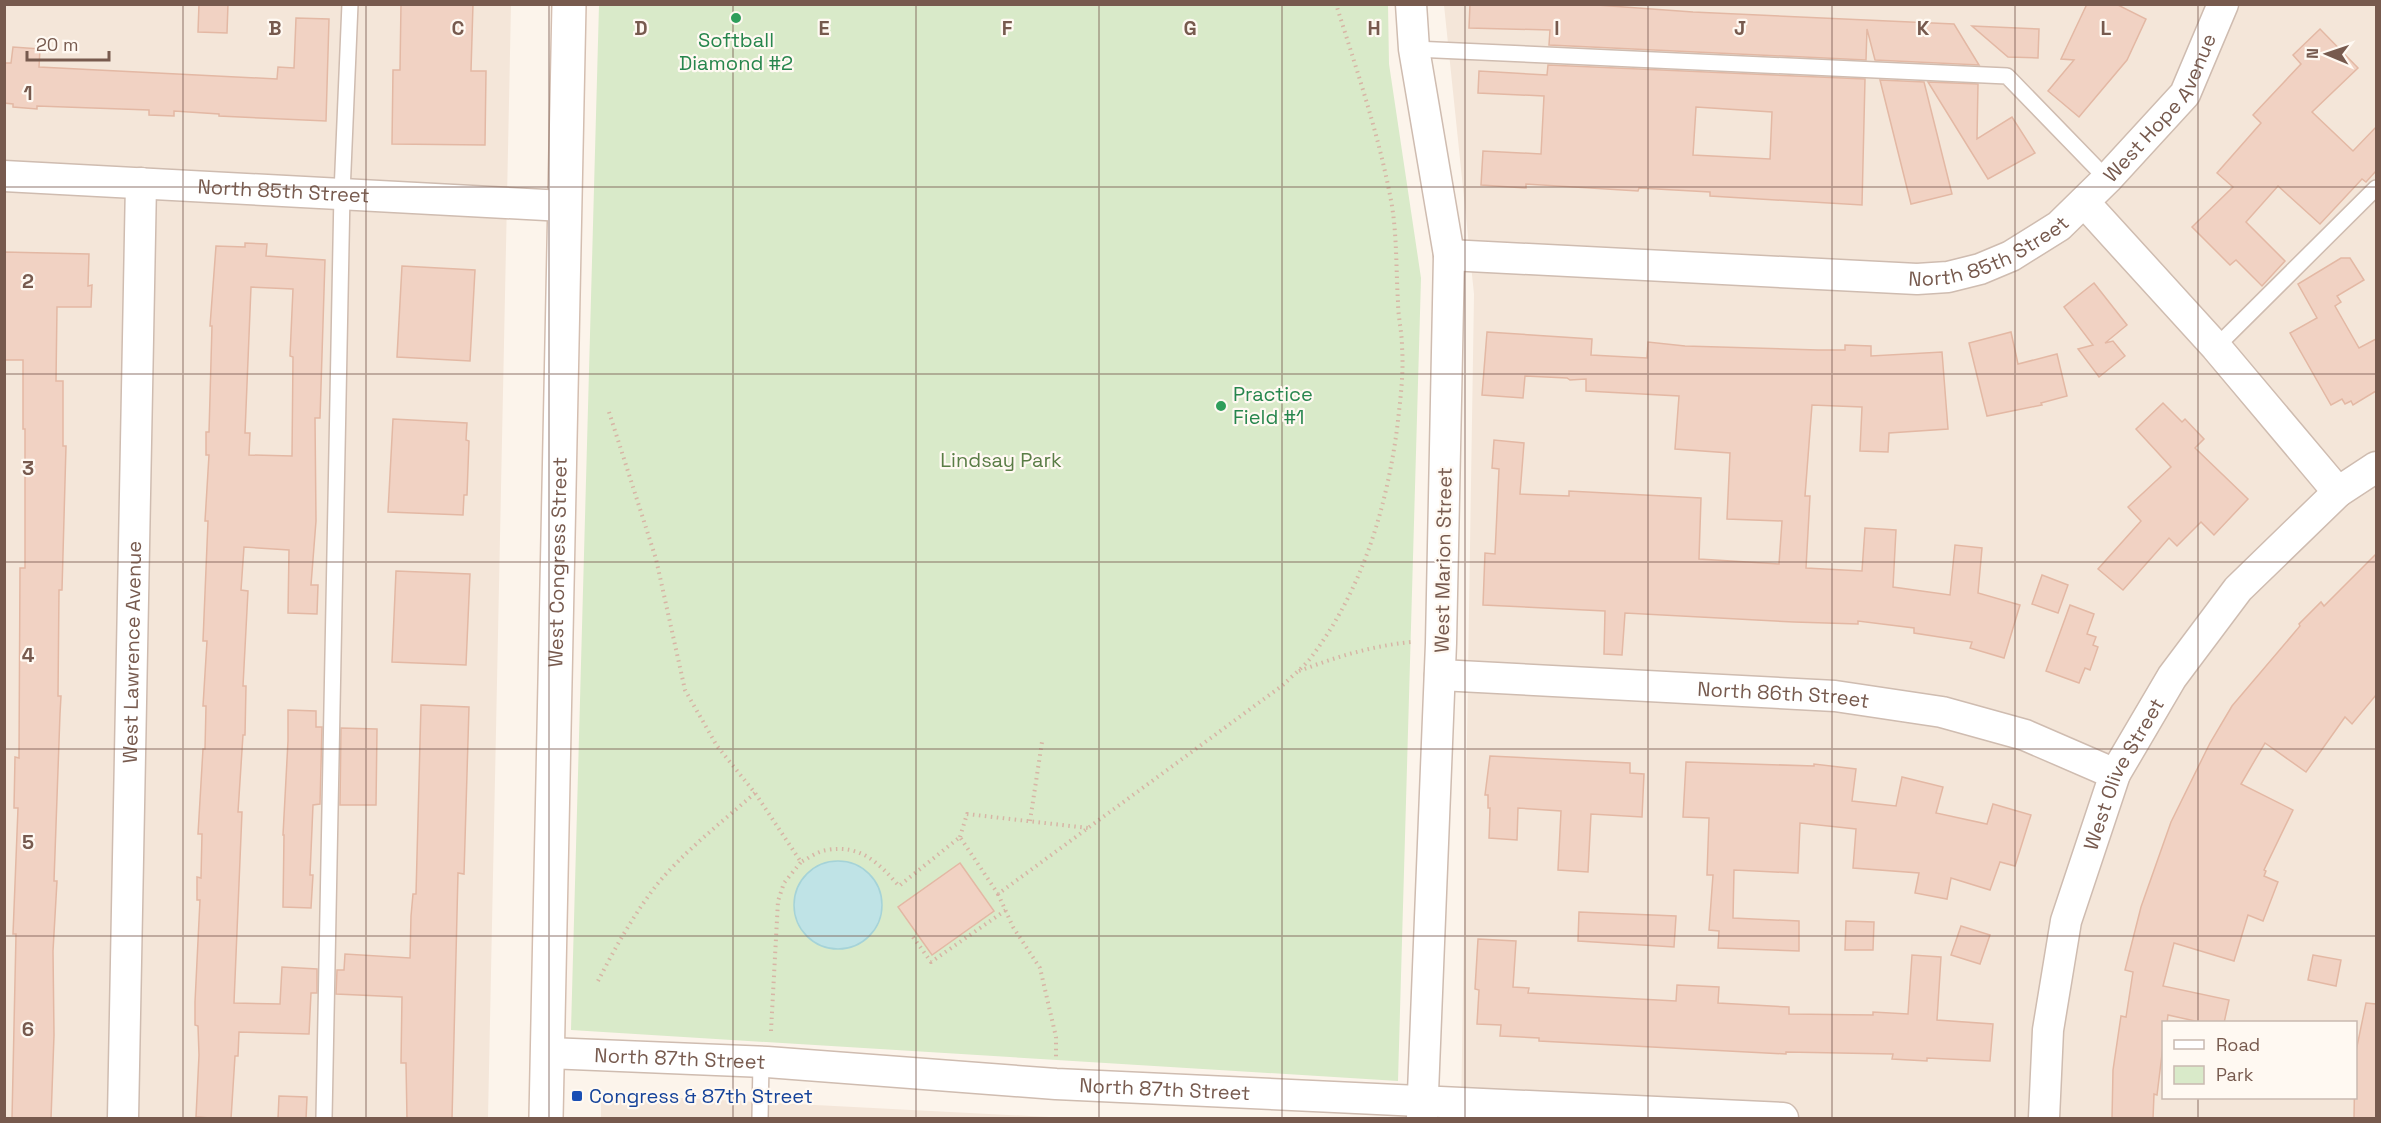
<svg xmlns="http://www.w3.org/2000/svg" width="2381" height="1123" font-family="'Space Grotesk',sans-serif">
  <style>
    .residential { fill: #f4e6d9; fill-rule: evenodd }
    .park { fill: #d9eac9 }
    .water { fill: #bfe3e6; stroke: #a5d3d8; stroke-width: 1.5 }
    .building { fill: #f1d2c3; stroke: #e3b8a4; stroke-width: 1.5; fill-rule: evenodd }
    .lines { fill: none; stroke-linecap: round; stroke-linejoin: round }
    .lane-casing { stroke: #cfbcb0; stroke-width: 18 }
    .street-casing { stroke: #cfbcb0; stroke-width: 33 }
    .secondary-casing { stroke: #d4beb0; stroke-width: 36 }
    .path { stroke: #d7b5a5; stroke-width: 4; stroke-dasharray: 1.5 4.5; stroke-linecap: butt }
    .lane { stroke: #fff; stroke-width: 15 }
    .street { stroke: #fff; stroke-width: 30 }
    .secondary { stroke: #fff; stroke-width: 33 }
    .grid { fill: none; stroke: #775a4e; stroke-width: 1.5; stroke-opacity: 0.55 }
    .leisure-dot { fill: #2e9e5b; stroke: #fff9f2; stroke-width: 2 }
    .transit-dot { fill: #1a4fb4; stroke: #fff9f2; stroke-width: 2 }
    .labels { text-anchor: middle; stroke-width: 4.5; stroke-linejoin: round; paint-order: stroke }
    .leisure-label { font-size: 20px; fill: #27864d; stroke: #fff9f2 }
    .street-label { font-size: 20px; fill: #775a4e; stroke: #fff9f2 }
    .park-label { font-size: 20px; fill: #5a7d46; stroke: #fff9f2 }
    .transit-label { font-size: 20px; fill: #164399; stroke: #fff9f2; text-anchor: start }
    .grid-label { font-size: 20px; text-anchor: middle; font-weight: bold; fill: #775a4e; stroke: #fff9f2; stroke-width: 4.5; stroke-linejoin: round; paint-order: stroke }
  </style>
  <rect width="100%" height="100%" fill="#fcf4eb"/>
  <g class="residential">
    <path d="M 5,5 L 511,5 L 488,1118 L 5,1118 Z"/>
    <path d="M 1444,5 L 2376,5 L 2376,1118 L 1461,1118 L 1474,294 ZM 2164,1022 L 2356,1022 L 2356,1098 L 2164,1098 Z"/>
    <path d="M 601,1094 L 1069,1118 L 601,1118 Z"/>
  </g>
  <path class="park" d="M 599,5 L 1388,5 L 1389,64 L 1421,278 L 1398,1081 L 571,1030 Z"/>
  <circle class="water" cx="838" cy="905" r="44"/>
  <g class="building">
    <path d="M 199,4 L 228,4 L 227,33 L 198,32 Z"/>
    <path d="M 401,4 L 473,4 L 471,71 L 486,71 L 485,145 L 392,144 L 393,70 L 400,70 Z"/>
    <path d="M 1470,4 L 1583,4 L 1693,12 L 1954,24 L 1979,65 L 1875,60 L 1867,29 L 1866,60 L 1549,45 L 1550,30 L 1469,28 Z"/>
    <path d="M 2087,4 L 2116,4 L 2146,19 L 2127,60 L 2079,117 L 2048,91 L 2074,60 L 2061,59 Z"/>
    <path d="M 296,18 L 329,19 L 326,121 L 219,116 L 219,114 L 174,111 L 174,116 L 149,115 L 149,110 L 37,106 L 37,109 L 13,107 L 13,104 L 4,103 L 4,63 L 11,63 L 13,47 L 40,49 L 39,67 L 277,79 L 278,67 L 294,68 Z"/>
    <path d="M 1972,26 L 2039,29 L 2038,58 L 2008,57 Z"/>
    <path d="M 2320,29 L 2358,68 L 2312,112 L 2353,151 L 2376,127 L 2376,171 L 2366,182 L 2362,179 L 2320,224 L 2278,186 L 2246,222 L 2285,261 L 2262,286 L 2236,260 L 2230,265 L 2192,227 L 2233,187 L 2217,173 L 2261,123 L 2253,115 L 2301,64 L 2293,55 Z"/>
    <path d="M 1548,65 L 1865,79 L 1862,205 L 1710,196 L 1710,192 L 1639,188 L 1638,191 L 1526,184 L 1526,188 L 1481,185 L 1483,151 L 1541,154 L 1544,96 L 1478,93 L 1479,71 L 1547,75 ZM 1696,107 L 1772,112 L 1770,159 L 1693,155 Z"/>
    <path d="M 1880,80 L 1924,82 L 1952,194 L 1911,204 Z"/>
    <path d="M 1928,82 L 1978,84 L 1977,139 L 2012,117 L 2035,153 L 1988,179 Z"/>
    <path d="M 245,243 L 267,244 L 266,256 L 325,260 L 320,418 L 315,418 L 316,521 L 311,585 L 318,585 L 317,614 L 288,613 L 289,550 L 244,547 L 241,590 L 248,591 L 243,686 L 246,686 L 245,735 L 243,735 L 238,812 L 242,812 L 234,1003 L 280,1004 L 282,967 L 317,969 L 317,993 L 311,993 L 309,1034 L 239,1032 L 238,1056 L 235,1056 L 231,1119 L 226,1119 L 196,1117 L 199,1055 L 198,1026 L 195,1025 L 195,1002 L 200,900 L 197,900 L 197,877 L 201,878 L 202,834 L 198,834 L 203,749 L 205,749 L 206,706 L 203,706 L 207,641 L 203,641 L 208,521 L 205,521 L 209,455 L 206,455 L 206,432 L 209,432 L 212,326 L 210,326 L 216,246 L 245,247 ZM 251,287 L 293,289 L 290,356 L 293,357 L 292,456 L 249,455 L 250,433 L 245,433 Z"/>
    <path d="M 4,252 L 89,254 L 88,286 L 92,285 L 91,307 L 57,307 L 56,381 L 63,381 L 63,446 L 66,446 L 62,590 L 59,590 L 58,696 L 61,696 L 60,714 L 54,881 L 57,881 L 53,951 L 54,1035 L 51,1119 L 12,1119 L 16,934 L 13,934 L 18,808 L 14,808 L 15,757 L 19,758 L 20,568 L 25,568 L 25,429 L 23,429 L 23,360 L 4,360 Z"/>
    <path d="M 2341,258 L 2350,258 L 2364,280 L 2337,296 L 2341,302 L 2335,306 L 2359,348 L 2376,339 L 2376,391 L 2353,405 L 2351,401 L 2345,404 L 2342,399 L 2331,405 L 2290,333 L 2317,318 L 2298,284 Z"/>
    <path d="M 402,266 L 475,270 L 470,361 L 397,357 Z"/>
    <path d="M 2094,283 L 2127,325 L 2105,343 L 2113,341 L 2125,356 L 2099,377 L 2078,349 L 2093,345 L 2064,307 Z"/>
    <path d="M 1487,332 L 1592,339 L 1591,355 L 1647,358 L 1648,342 L 1685,346 L 1818,350 L 1845,350 L 1845,345 L 1871,346 L 1871,356 L 1942,352 L 1948,429 L 1889,433 L 1888,452 L 1860,451 L 1862,407 L 1812,405 L 1805,496 L 1810,496 L 1806,568 L 1862,571 L 1865,528 L 1896,530 L 1893,587 L 1950,595 L 1955,545 L 1982,548 L 1978,593 L 2020,605 L 2004,658 L 1970,648 L 1972,642 L 1914,633 L 1914,628 L 1858,621 L 1858,624 L 1794,622 L 1625,613 L 1622,655 L 1604,654 L 1605,611 L 1483,605 L 1485,553 L 1495,554 L 1499,469 L 1492,468 L 1494,440 L 1524,443 L 1520,494 L 1569,496 L 1569,491 L 1701,498 L 1699,559 L 1779,564 L 1782,521 L 1727,519 L 1730,453 L 1675,449 L 1679,396 L 1586,391 L 1586,379 L 1570,380 L 1567,378 L 1525,376 L 1523,398 L 1482,395 Z"/>
    <path d="M 2011,332 L 2018,364 L 2057,354 L 2067,396 L 2041,403 L 2042,405 L 1987,416 L 1969,343 Z"/>
    <path d="M 2163,403 L 2182,422 L 2185,419 L 2204,439 L 2195,448 L 2248,499 L 2214,535 L 2201,522 L 2177,546 L 2169,538 L 2123,590 L 2098,569 L 2141,521 L 2128,507 L 2171,467 L 2136,429 Z"/>
    <path d="M 393,419 L 467,423 L 466,440 L 469,441 L 467,495 L 464,495 L 463,515 L 388,512 Z"/>
    <path d="M 2376,554 L 2376,695 L 2352,724 L 2345,717 L 2306,772 L 2265,743 L 2241,784 L 2293,810 L 2264,870 L 2266,871 L 2264,876 L 2278,882 L 2263,921 L 2248,915 L 2234,961 L 2174,943 L 2163,986 L 2229,1000 L 2224,1023 L 2204,1023 L 2168,1015 L 2167,1023 L 2163,1023 L 2163,1046 L 2157,1095 L 2154,1094 L 2153,1119 L 2112,1119 L 2113,1070 L 2121,1016 L 2126,1017 L 2133,972 L 2125,970 L 2141,907 L 2171,822 L 2210,743 L 2232,706 L 2300,626 L 2299,624 L 2321,602 L 2324,606 Z"/>
    <path d="M 396,571 L 470,574 L 466,665 L 392,662 Z"/>
    <path d="M 2042,575 L 2068,585 L 2058,613 L 2032,604 Z"/>
    <path d="M 2070,605 L 2094,614 L 2087,634 L 2096,637 L 2093,645 L 2098,647 L 2090,670 L 2085,668 L 2079,683 L 2046,671 Z"/>
    <path d="M 421,705 L 469,707 L 464,874 L 458,873 L 452,1119 L 407,1119 L 406,1063 L 401,1063 L 402,997 L 336,994 L 337,970 L 344,970 L 345,954 L 410,958 L 411,916 L 413,894 L 416,894 Z"/>
    <path d="M 288,710 L 316,711 L 316,727 L 322,727 L 320,804 L 313,805 L 310,875 L 313,875 L 311,908 L 283,907 L 284,835 L 283,835 L 288,741 Z"/>
    <path d="M 341,728 L 377,729 L 376,805 L 340,805 Z"/>
    <path d="M 1490,756 L 1630,763 L 1630,773 L 1644,774 L 1642,817 L 1591,814 L 1588,872 L 1558,870 L 1561,811 L 1518,808 L 1517,840 L 1489,838 L 1490,808 L 1488,808 L 1488,795 L 1485,795 Z"/>
    <path d="M 1686,762 L 1814,766 L 1814,764 L 1856,769 L 1852,801 L 1896,806 L 1902,777 L 1943,787 L 1936,813 L 1987,824 L 1993,804 L 2031,815 L 2015,866 L 2000,862 L 1990,890 L 1951,878 L 1947,899 L 1915,893 L 1919,873 L 1853,868 L 1856,829 L 1800,823 L 1798,873 L 1734,870 L 1733,918 L 1799,921 L 1799,951 L 1718,948 L 1719,931 L 1709,930 L 1713,875 L 1707,875 L 1709,818 L 1683,817 Z"/>
    <path d="M 960,863 L 994,911 L 932,955 L 898,907 Z"/>
    <path d="M 1579,912 L 1676,916 L 1674,947 L 1578,941 Z"/>
    <path d="M 1846,921 L 1874,922 L 1873,950 L 1845,950 Z"/>
    <path d="M 1961,926 L 1990,935 L 1980,964 L 1951,955 Z"/>
    <path d="M 1478,939 L 1516,941 L 1513,987 L 1529,988 L 1528,993 L 1676,1001 L 1677,985 L 1719,987 L 1718,1003 L 1789,1007 L 1789,1014 L 1873,1015 L 1873,1012 L 1908,1014 L 1912,955 L 1941,957 L 1937,1020 L 1993,1024 L 1990,1061 L 1927,1058 L 1927,1061 L 1892,1059 L 1893,1054 L 1786,1052 L 1786,1054 L 1539,1041 L 1539,1038 L 1500,1036 L 1501,1025 L 1477,1024 L 1479,990 L 1475,989 Z"/>
    <path d="M 2313,955 L 2341,960 L 2336,986 L 2308,980 Z"/>
    <path d="M 2366,1003 L 2376,1004 L 2376,1119 L 2354,1119 L 2355,1056 Z"/>
    <path d="M 279,1096 L 307,1097 L 306,1119 L 278,1119 Z"/>
  </g>
  <g class="lines">
    <g class="lane-casing">
      <g id="lane">
        <path d="M 1414,49 L 2007,76 L 2107,179"/>
        <path d="M 2216,347 L 2376,188"/>
        <path d="M 324,1118 L 342,193 L 350,4"/>
        <path d="M 760,1118 L 761,1062"/>
      </g>
    </g>
    <g class="street-casing">
      <g id="street">
        <path d="M 1411,4 L 1414,49 L 1449,255 L 1441,643 L 1422,1118"/>
        <path id="s1" d="M 4,176 L 564,206"/>
        <path d="M 2084,202 L 2216,347 L 2338,492"/>
        <path id="s2" d="M 1449,255 L 1917,279 L 1948,277 L 1980,269 L 2011,256 L 2059,226 L 2107,179 L 2185,94 L 2223,4"/>
        <path id="s3" d="M 1440,675 L 1835,696 L 1942,712 L 2025,735 L 2115,774"/>
        <path id="s4" d="M 548,1053 L 767,1062 L 1056,1084 L 1783,1118"/>
        <path id="s5" d="M 123,1118 L 141,183"/>
        <path id="s6" d="M 2044,1118 L 2048,1030 L 2066,921 L 2115,774 L 2172,677 L 2238,589 L 2338,492 L 2376,467"/>
      </g>
    </g>
    <g class="secondary-casing">
      <g id="secondary">
        <path id="s7" d="M 546,1118 L 569,4"/>
      </g>
    </g>
    <g class="path">
      <path d="M 609,412 L 656,559 L 685,690 L 717,746 L 755,793 L 801,862 C 809,858 818,851 827,850 C 860,844 879,863 899,886 L 960,837 L 998,894 L 1283,685 C 1291,677 1301,669 1309,660 C 1361,593 1386,511 1397,429 C 1400,402 1404,374 1402,347 C 1402,332 1398,317 1398,302 C 1396,270 1397,238 1392,206 C 1380,138 1357,71 1336,4"/>
      <path d="M 1299,671 C 1336,657 1371,646 1411,642"/>
      <path d="M 1030,821 L 1042,742"/>
      <path d="M 960,837 L 967,814 L 1088,828"/>
      <path d="M 998,894 L 1013,927 L 1040,968 L 1056,1037 L 1056,1057"/>
      <path d="M 913,937 L 931,962 L 1006,910"/>
      <path d="M 598,981 C 615,948 635,912 659,882 C 687,849 722,822 755,793"/>
      <path d="M 771,1031 L 778,901 L 784,883 L 801,862"/>
    </g>
    <use href="#lane" class="lane"/>
    <use href="#street" class="street"/>
    <use href="#secondary" class="secondary"/>
  </g>
  <path class="grid" d="M 183,4 L 183,1118M 366,4 L 366,1118M 549,4 L 549,1118M 733,4 L 733,1118M 916,4 L 916,1118M 1099,4 L 1099,1118M 1282,4 L 1282,1118M 1465,4 L 1465,1118M 1648,4 L 1648,1118M 1832,4 L 1832,1118M 2015,4 L 2015,1118M 2198,4 L 2198,1022M 4,187 L 2376,187M 4,374 L 2376,374M 4,562 L 2376,562M 4,749 L 2376,749M 4,936 L 2376,936M 2198,1098 L 2198,1118"/>
  <g class="leisure-dot">
    <circle cx="736" cy="18" r="6"/>
    <circle cx="1221" cy="406" r="6"/>
  </g>
  <rect class="transit-dot" x="571" y="1090" width="12" height="12" rx="3"/>
  <g class="labels">
    <g class="leisure-label">
      <text x="736" y="47">Softball<tspan x="736" dy="23">Diamond #2</tspan></text>
      <text x="1233" y="401" text-anchor="start">Practice<tspan x="1233" dy="23">Field #1</tspan></text>
    </g>
    <g class="street-label">
      <text dy="7" stroke="none"><textPath href="#s2" startOffset="780">West Hope Avenue</textPath></text>
      <text dy="7" stroke="none"><textPath href="#s1" startOffset="280">North 85th Street</textPath></text>
      <text dy="7" stroke="none"><textPath href="#s2" startOffset="546">North 85th Street</textPath></text>
      <text transform="translate(1443 560) rotate(-89)" y="7">West Marion Street</text>
      <text dy="7" stroke="none"><textPath href="#s7" startOffset="556">West Congress Street</textPath></text>
      <text dy="7" stroke="none"><textPath href="#s5" startOffset="466">West Lawrence Avenue</textPath></text>
      <text dy="7" stroke="none"><textPath href="#s3" startOffset="344">North 86th Street</textPath></text>
      <text dy="7" stroke="none"><textPath href="#s6" startOffset="357">West Olive Street</textPath></text>
      <text dy="7" stroke="none"><textPath href="#s4" startOffset="132">North 87th Street</textPath></text>
      <text dy="7" stroke="none"><textPath href="#s4" startOffset="618">North 87th Street</textPath></text>
    </g>
    <g class="park-label">
      <text x="1001" y="467">Lindsay Park</text>
    </g>
    <g class="transit-label">
      <text x="589" y="1103">Congress &amp; 87th Street</text>
    </g>
  </g>
  <g class="grid-label">
    <text x="275" y="35">B</text>
    <text x="458" y="35">C</text>
    <text x="641" y="35">D</text>
    <text x="824" y="35">E</text>
    <text x="1007" y="35">F</text>
    <text x="1190" y="35">G</text>
    <text x="1374" y="35">H</text>
    <text x="1557" y="35">I</text>
    <text x="1740" y="35">J</text>
    <text x="1923" y="35">K</text>
    <text x="2106" y="35">L</text>
    <text x="28" y="100">1</text>
    <text x="28" y="288">2</text>
    <text x="28" y="475">3</text>
    <text x="28" y="662">4</text>
    <text x="28" y="849">5</text>
    <text x="28" y="1036">6</text>
  </g>
  <rect width="2381" height="1123" fill="none" stroke="#775a4e" stroke-width="12"/>
  <rect x="2162" y="1021" width="195" height="78" fill="#fff9f2" stroke="#c9b9b0" stroke-width="1.5"/>
  <rect x="2174" y="1040" width="30" height="9" fill="#ffffff" stroke="#c9b9b0" stroke-width="1.5"/>
  <text x="2216" y="1051" font-size="18" fill="#775a4e">Road</text>
  <rect x="2174" y="1066" width="30" height="18" fill="#d9eac9" stroke="#c9b9b0" stroke-width="1.5"/>
  <text x="2216" y="1081" font-size="18" fill="#775a4e">Park</text>
  <g transform="translate(2327 54) rotate(272)" stroke="#fff9f2" stroke-width="4.5" paint-order="stroke">
  <path d="M0-4.5L10 22L0 15L-10 22Z" fill="#775a4e"/>
  <text y="-9" font-size="16" font-weight="bold" text-anchor="middle" fill="#775a4e">N</text>
  </g>
  <path d="M27 51v9h82v-9" fill="none" stroke="#775a4e" stroke-width="3"/>
  <text x="36" y="51" font-size="18" fill="#775a4e" stroke="#fff9f2" stroke-width="4.5" paint-order="stroke">20 m</text>
</svg>
